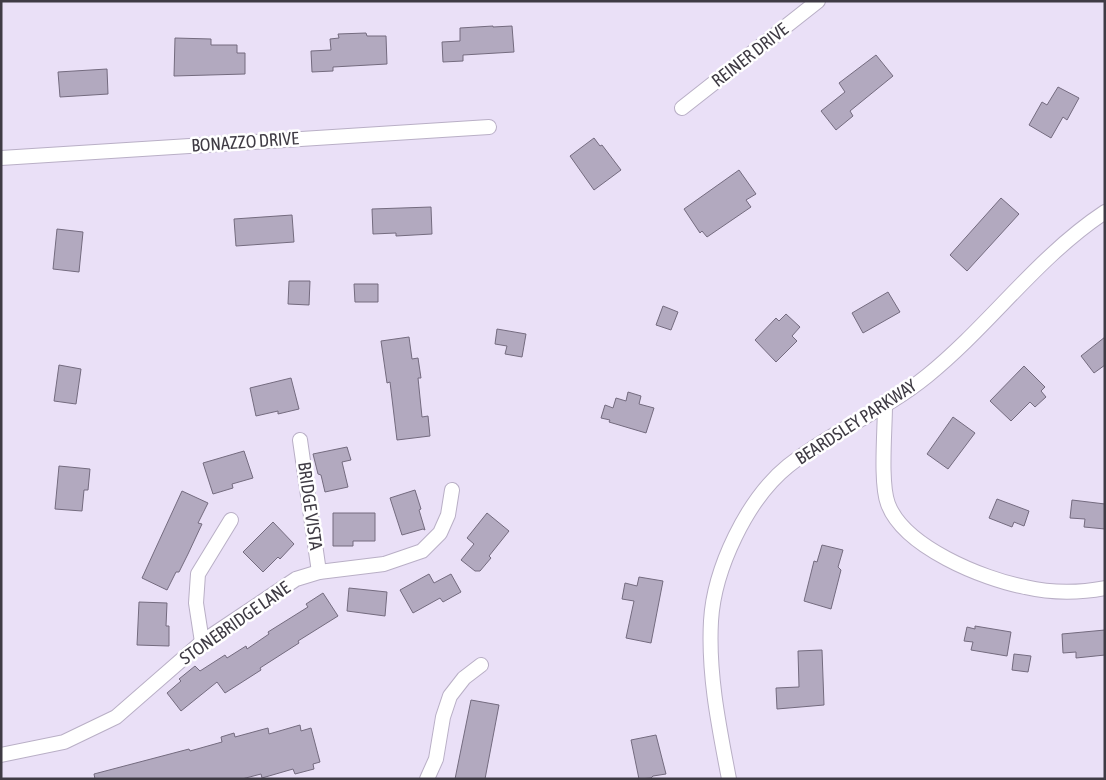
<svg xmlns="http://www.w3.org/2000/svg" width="1106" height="780" font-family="'Asap Condensed',sans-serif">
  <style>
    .building { fill: #b2a9bf; stroke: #746b7f }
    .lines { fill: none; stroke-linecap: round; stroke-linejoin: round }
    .minor-casing { stroke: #b9afc6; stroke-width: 16 }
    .minor { stroke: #fff; stroke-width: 14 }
    .labels { text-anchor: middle; stroke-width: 5; stroke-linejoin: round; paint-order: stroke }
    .street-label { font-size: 18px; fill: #3f3b44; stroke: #fff }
  </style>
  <rect width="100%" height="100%" fill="#eae0f7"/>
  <g class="building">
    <path d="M 493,26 L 493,27 L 512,26 L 514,52 L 463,55 L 463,61 L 443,62 L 442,42 L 460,41 L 460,28 Z"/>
    <path d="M 366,33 L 367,36 L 386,36 L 387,64 L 333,67 L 333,71 L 312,72 L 311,51 L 331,50 L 330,39 L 339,38 L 338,34 Z"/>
    <path d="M 175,38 L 211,39 L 211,45 L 237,45 L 237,53 L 245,53 L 245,74 L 174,76 Z"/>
    <path d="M 876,55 L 893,76 L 850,111 L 853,116 L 836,130 L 821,111 L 845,92 L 839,83 Z"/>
    <path d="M 107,69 L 108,94 L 60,97 L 58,72 Z"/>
    <path d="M 1058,87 L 1079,98 L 1067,120 L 1063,117 L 1051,138 L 1029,125 L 1042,102 L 1047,105 Z"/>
    <path d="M 594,138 L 600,146 L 602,145 L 621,170 L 594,190 L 570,156 Z"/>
    <path d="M 739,170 L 756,194 L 746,200 L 751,207 L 707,237 L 702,231 L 700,233 L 684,209 Z"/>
    <path d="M 1001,198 L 1019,214 L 967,271 L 950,255 Z"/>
    <path d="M 431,207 L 432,234 L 396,236 L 396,233 L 373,234 L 372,209 Z"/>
    <path d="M 292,215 L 294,242 L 236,246 L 234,219 Z"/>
    <path d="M 57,229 L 83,232 L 79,272 L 53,269 Z"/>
    <path d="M 289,281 L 310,281 L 309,305 L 288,304 Z"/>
    <path d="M 354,284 L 378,284 L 378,302 L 355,302 Z"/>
    <path d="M 888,292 L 900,312 L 863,333 L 852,313 Z"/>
    <path d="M 663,306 L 678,312 L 671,330 L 656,325 Z"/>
    <path d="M 786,314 L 800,327 L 792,336 L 797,341 L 776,362 L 755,340 L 776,318 L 779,321 Z"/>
    <path d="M 497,329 L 526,334 L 522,357 L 505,354 L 507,346 L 495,344 Z"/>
    <path d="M 409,337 L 412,359 L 418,358 L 421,378 L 418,378 L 422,417 L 428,416 L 430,436 L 397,440 L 390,382 L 387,383 L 381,341 Z"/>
    <path d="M 1105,337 L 1105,365 L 1094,373 L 1081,356 Z"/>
    <path d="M 59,365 L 81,369 L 76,404 L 54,401 Z"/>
    <path d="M 1024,366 L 1045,387 L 1041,391 L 1046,397 L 1035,407 L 1030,402 L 1011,421 L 990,401 Z"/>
    <path d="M 291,378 L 299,409 L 278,414 L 278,411 L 256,416 L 250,388 Z"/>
    <path d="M 628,392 L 641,396 L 639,404 L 654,408 L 646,433 L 609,422 L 610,420 L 601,418 L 605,405 L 613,408 L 616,398 L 626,401 Z"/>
    <path d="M 953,417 L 975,433 L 948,469 L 927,454 Z"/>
    <path d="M 347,447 L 351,460 L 342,462 L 348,487 L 325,492 L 321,475 L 318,474 L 313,454 Z"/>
    <path d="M 244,451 L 253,478 L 232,484 L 233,488 L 213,494 L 203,463 Z"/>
    <path d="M 59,466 L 90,469 L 88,490 L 84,490 L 82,511 L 55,509 Z"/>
    <path d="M 415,490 L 421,509 L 419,510 L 425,530 L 423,529 L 402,535 L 390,498 Z"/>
    <path d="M 182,491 L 208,503 L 198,523 L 202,524 L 188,554 L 179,572 L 176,572 L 167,590 L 142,578 Z"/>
    <path d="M 997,499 L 1029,511 L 1024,526 L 1014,522 L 1012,527 L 989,518 Z"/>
    <path d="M 1072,500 L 1105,504 L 1105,529 L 1084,527 L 1085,519 L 1070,518 Z"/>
    <path d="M 333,513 L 375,513 L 375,541 L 353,541 L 353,546 L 333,546 Z"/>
    <path d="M 487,513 L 509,531 L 489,556 L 491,558 L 480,571 L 475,571 L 461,560 L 474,544 L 467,538 Z"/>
    <path d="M 273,522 L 294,544 L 280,559 L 278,557 L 263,572 L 243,552 Z"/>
    <path d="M 822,545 L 843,550 L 838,567 L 841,570 L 831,609 L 804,601 L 814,561 L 817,562 Z"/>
    <path d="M 429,574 L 434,583 L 451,574 L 461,592 L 443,602 L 440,598 L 413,613 L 400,590 Z"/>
    <path d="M 639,577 L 663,581 L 651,643 L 626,638 L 634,601 L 622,599 L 625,583 L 637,586 Z"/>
    <path d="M 349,588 L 387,592 L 385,616 L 347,611 Z"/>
    <path d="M 323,593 L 338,616 L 298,641 L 299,643 L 260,668 L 261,670 L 225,693 L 217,682 L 181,711 L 167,693 L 181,681 L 179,679 L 195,666 L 200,671 L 225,655 L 227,658 L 246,646 L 247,649 L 269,634 L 268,632 L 308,607 L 306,604 Z"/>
    <path d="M 139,602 L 167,603 L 166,626 L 169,626 L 169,646 L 137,645 Z"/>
    <path d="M 975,626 L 1011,632 L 1007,656 L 971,650 L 973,642 L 964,641 L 967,627 L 975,629 Z"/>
    <path d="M 1105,630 L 1105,655 L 1076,658 L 1076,652 L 1063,653 L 1062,634 Z"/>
    <path d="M 822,650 L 824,705 L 777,709 L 776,688 L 799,687 L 798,651 Z"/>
    <path d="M 1014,654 L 1031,656 L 1028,672 L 1012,670 Z"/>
    <path d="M 471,700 L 499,705 L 485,779 L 455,779 Z"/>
    <path d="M 300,725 L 301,731 L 311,728 L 320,762 L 313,764 L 314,769 L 295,774 L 293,769 L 262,778 L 261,774 L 242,779 L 95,779 L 94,774 L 189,749 L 190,751 L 222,742 L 221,737 L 234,733 L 235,737 L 268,728 L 269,734 Z"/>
    <path d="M 656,735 L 666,774 L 653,776 L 651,778 L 639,779 L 631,740 Z"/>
  </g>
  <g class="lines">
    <g class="minor-casing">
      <g id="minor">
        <path d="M 682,108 L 818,1"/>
        <path d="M 1,158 L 489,127"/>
        <path d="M 885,405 C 885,430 880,483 888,504 C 904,547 983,579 1025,587 C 1051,593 1079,593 1105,588"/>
        <path d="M 300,440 L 319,572"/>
        <path d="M 202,642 L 196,603 L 198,574 L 231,520"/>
        <path d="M 1,755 L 64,742 L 116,717 L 202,642 L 296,579 L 319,572 L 384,564 L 422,551 L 440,533 L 448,515 L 452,490"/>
        <path d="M 427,779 L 436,759 L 443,717 L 450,696 L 464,678 L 481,665"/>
        <path d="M 729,779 C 719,727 708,674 711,621 C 714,569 747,499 788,466 C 832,431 884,411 927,376 C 990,325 1037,257 1105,212"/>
      </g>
    </g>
    <use href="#minor" class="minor"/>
  </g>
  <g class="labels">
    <g class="street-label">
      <text transform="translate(750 55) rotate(-38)" y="6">REINER DRIVE</text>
      <text transform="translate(245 142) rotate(-4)" y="6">BONAZZO DRIVE</text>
      <text transform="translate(856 422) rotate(-33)" y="6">BEARDSLEY PARKWAY</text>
      <text transform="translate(310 506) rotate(82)" y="6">BRIDGE VISTA</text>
      <text transform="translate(235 623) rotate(-35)" y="6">STONEBRIDGE LANE</text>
    </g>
  </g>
  <rect width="1106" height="780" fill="none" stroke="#3f3b44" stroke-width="5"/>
</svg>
